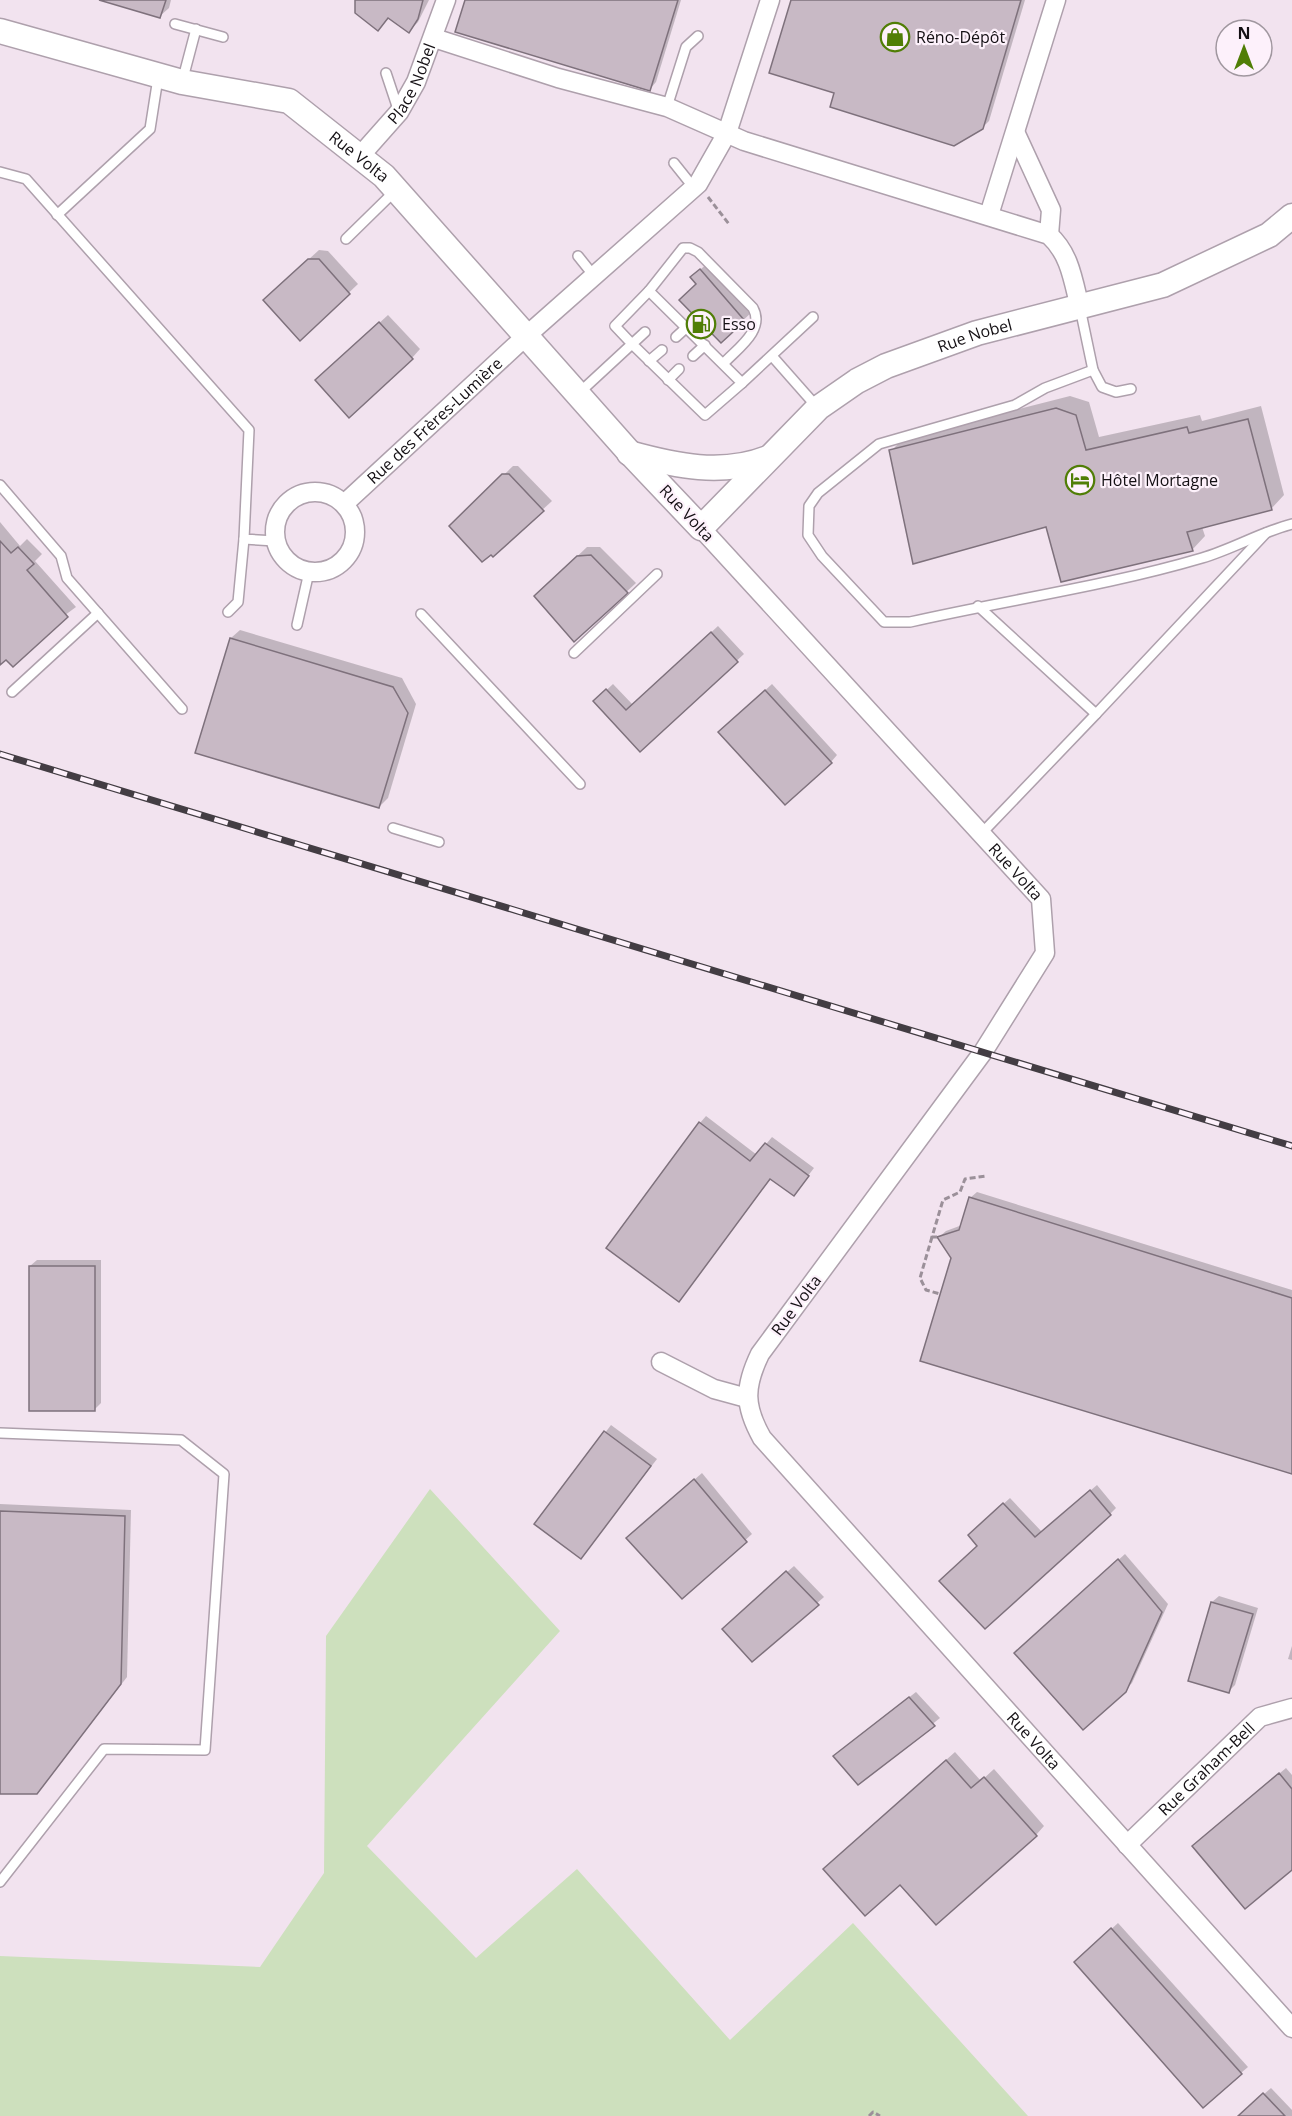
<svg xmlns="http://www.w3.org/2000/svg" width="1292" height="2116" font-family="'Open Sans',sans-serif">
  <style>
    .green { fill: #cde0bd }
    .shadow { fill: #0003 }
    .building { fill: #c8b9c5; stroke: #7e717c; stroke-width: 1.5 }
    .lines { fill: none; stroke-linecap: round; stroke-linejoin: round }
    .service-casing { stroke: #aea0ac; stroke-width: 12 }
    .minor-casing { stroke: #aea0ac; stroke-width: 21 }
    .tertiary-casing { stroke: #aea0ac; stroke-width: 27 }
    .path { stroke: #9b9099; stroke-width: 3; stroke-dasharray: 6 3; stroke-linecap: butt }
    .service { stroke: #fff; stroke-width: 9 }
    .minor { stroke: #fff; stroke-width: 18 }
    .tertiary { stroke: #fff; stroke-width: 24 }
    .rail-casing { stroke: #433d43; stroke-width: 7 }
    .rail { stroke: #fdf1fb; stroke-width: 4.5; stroke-dasharray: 14; stroke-linecap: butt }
    .labels { text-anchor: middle; stroke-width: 4.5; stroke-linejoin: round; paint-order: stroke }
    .poi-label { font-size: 16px; fill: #141014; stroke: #fdf1fb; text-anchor: start }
    .street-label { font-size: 16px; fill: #141014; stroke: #fdf1fb }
  </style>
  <rect width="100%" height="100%" fill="#f2e3ef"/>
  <path class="green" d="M 430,1489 L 560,1631 L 367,1846 L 476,1958 L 577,1869 L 730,2040 L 853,1923 L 1028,2116 L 0,2116 L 0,1956 L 260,1967 L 324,1873 L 326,1636 Z"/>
  <g class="shadow">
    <path d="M 104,0 L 171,0 L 169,8 L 160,16 Z"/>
    <path d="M 357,0 L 429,0 L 418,22 L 409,31 L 389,18 L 378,29 Z"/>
    <path d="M 466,0 L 681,0 L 656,82 L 650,89 Z"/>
    <path d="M 793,0 L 1025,0 L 989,121 L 982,128 L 835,92 Z"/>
    <path d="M 319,250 L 328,251 L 358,284 L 301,338 L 274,291 Z"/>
    <path d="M 710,261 L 753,311 L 721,341 L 698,284 L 692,277 Z"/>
    <path d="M 388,315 L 420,349 L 412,358 L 326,372 Z"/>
    <path d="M 1070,396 L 1089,402 L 1099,437 L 1200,415 L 1202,421 L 1261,406 L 1284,495 L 1271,509 L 1202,527 L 1205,536 L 1192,550 L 1047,526 L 891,451 L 904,438 Z"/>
    <path d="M 513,466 L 518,466 L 552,501 L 493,555 L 451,526 Z"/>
    <path d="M 0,522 L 20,546 L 27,539 L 42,554 L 35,561 L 76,607 L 0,663 Z"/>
    <path d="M 587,547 L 600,547 L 636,583 L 574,640 L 545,587 Z"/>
    <path d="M 718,626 L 744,654 L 640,750 L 595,701 L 613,684 L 633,705 Z"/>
    <path d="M 240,630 L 402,678 L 416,704 L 388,798 L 379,807 L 231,638 Z"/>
    <path d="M 772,684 L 837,755 L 831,762 L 727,726 Z"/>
    <path d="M 706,1116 L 757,1155 L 772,1137 L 814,1168 L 794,1194 L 771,1178 L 679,1300 L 700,1123 Z"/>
    <path d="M 977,1192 L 1292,1290 L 1292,1472 L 953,1258 L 939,1237 L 946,1231 L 962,1225 L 970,1198 Z"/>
    <path d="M 37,1260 L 101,1260 L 101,1403 L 94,1410 L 30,1266 Z"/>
    <path d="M 611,1425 L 657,1459 L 581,1557 L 536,1524 Z"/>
    <path d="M 702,1473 L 752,1534 L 682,1597 L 635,1532 Z"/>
    <path d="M 1097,1485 L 1116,1508 L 1110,1514 L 948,1575 L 979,1546 L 976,1529 L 1010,1498 L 1042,1532 Z"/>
    <path d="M 0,1504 L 131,1510 L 127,1677 L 43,1785 L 0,1792 Z"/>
    <path d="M 1125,1554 L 1168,1604 L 1132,1683 L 1125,1690 L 1023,1646 Z"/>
    <path d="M 794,1566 L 824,1597 L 752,1660 L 730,1622 Z"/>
    <path d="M 1219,1596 L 1258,1608 L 1235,1685 L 1229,1691 L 1190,1680 L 1212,1602 Z"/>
    <path d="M 1292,1646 L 1292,1660 L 1288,1659 Z"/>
    <path d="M 916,1692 L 940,1718 L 859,1783 L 841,1750 Z"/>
    <path d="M 955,1752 L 981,1781 L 994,1769 L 1044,1826 L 1036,1835 L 834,1860 Z"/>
    <path d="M 1286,1768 L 1292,1775 L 1292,1868 L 1201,1839 Z"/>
    <path d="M 1118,1923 L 1248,2067 L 1203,2105 L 1082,1956 Z"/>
    <path d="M 1271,2088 L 1292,2110 L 1292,2116 L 1239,2116 Z"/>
  </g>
  <g class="building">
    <path d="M 99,0 L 166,0 L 160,18 Z"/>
    <path d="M 355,0 L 423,0 L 418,19 L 409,33 L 388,18 L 378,31 L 355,13 Z"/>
    <path d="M 465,0 L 678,0 L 650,91 L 455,32 Z"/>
    <path d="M 791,0 L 1021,0 L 983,129 L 954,146 L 830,107 L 834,93 L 769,73 Z"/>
    <path d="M 308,259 L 319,259 L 350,294 L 300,341 L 263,300 Z"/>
    <path d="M 700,269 L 745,321 L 721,343 L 679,300 L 696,284 L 690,277 Z"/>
    <path d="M 379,322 L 413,359 L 349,418 L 315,380 Z"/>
    <path d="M 1056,408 L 1076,415 L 1086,450 L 1187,427 L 1189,433 L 1248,419 L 1272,510 L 1187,532 L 1193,551 L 1061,582 L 1046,527 L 913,564 L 889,450 Z"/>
    <path d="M 502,474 L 509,474 L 544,511 L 493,557 L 491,555 L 482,562 L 449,526 Z"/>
    <path d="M 0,541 L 11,553 L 18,547 L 34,564 L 27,570 L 68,617 L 13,667 L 6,660 L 0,665 Z"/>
    <path d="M 591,555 L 628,593 L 574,642 L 534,596 L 577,556 Z"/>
    <path d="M 711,632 L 738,662 L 640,752 L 593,701 L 606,689 L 626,710 Z"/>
    <path d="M 230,638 L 393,687 L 408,713 L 379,808 L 195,753 Z"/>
    <path d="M 765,690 L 832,763 L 785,805 L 718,732 Z"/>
    <path d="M 699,1122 L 750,1161 L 765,1143 L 809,1176 L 794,1196 L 770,1179 L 679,1302 L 606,1248 Z"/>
    <path d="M 969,1197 L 1292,1298 L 1292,1474 L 920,1361 L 951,1258 L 937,1237 L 959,1230 Z"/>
    <rect x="29" y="1266" width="66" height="145"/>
    <path d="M 604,1431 L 651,1466 L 581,1559 L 534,1524 Z"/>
    <path d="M 694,1479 L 747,1542 L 682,1599 L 626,1538 Z"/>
    <path d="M 1090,1490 L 1111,1515 L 985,1629 L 939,1581 L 977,1546 L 968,1535 L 1003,1503 L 1035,1537 Z"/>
    <path d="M 0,1511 L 125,1516 L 121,1684 L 37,1794 L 0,1794 Z"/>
    <path d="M 1118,1559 L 1162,1612 L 1126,1692 L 1083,1730 L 1014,1653 Z"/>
    <path d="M 786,1571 L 819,1605 L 752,1662 L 722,1629 Z"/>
    <path d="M 1211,1602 L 1253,1614 L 1229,1693 L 1188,1681 Z"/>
    <path d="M 909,1697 L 935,1726 L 858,1785 L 833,1756 Z"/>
    <path d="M 946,1760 L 971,1788 L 984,1777 L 1037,1836 L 936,1925 L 900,1885 L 865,1916 L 823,1869 Z"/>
    <path d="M 1279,1773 L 1292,1789 L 1292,1870 L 1245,1909 L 1192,1846 Z"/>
    <path d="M 1111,1928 L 1242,2074 L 1203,2108 L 1074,1962 Z"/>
    <path d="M 1263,2093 L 1285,2116 L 1238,2116 Z"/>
  </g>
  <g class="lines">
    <g class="service-casing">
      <g id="service">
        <path d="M 175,24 L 223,37"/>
        <path d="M 386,73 L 399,112"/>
        <path d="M 182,82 L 196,29"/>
        <path d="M 667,107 L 686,47 L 698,36"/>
        <path d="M 674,163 L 694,188"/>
        <path d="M 0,172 L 26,179 L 249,430 L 244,539 L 275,541"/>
        <path d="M 57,215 L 150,129 L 158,78"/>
        <path d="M 346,239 L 396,190"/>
        <path d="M 578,256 L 594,276"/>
        <path d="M 649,291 L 683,248 L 690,248 L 698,252 L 753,308 C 765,330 738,348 724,363"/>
        <path d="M 1080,308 L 1093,370 L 1102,387 L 1116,392 L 1131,389"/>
        <path d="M 676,337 L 687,327"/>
        <path d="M 693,356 L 705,345"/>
        <path d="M 772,356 L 817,407"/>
        <path d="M 649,361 L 662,350"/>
        <path d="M 1093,370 L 1045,388 L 1015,405 L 879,444 L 818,493 L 809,506 L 808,535 L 822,556 L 884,622 L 910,622 C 1007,600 1107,586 1202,558 C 1233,549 1261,532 1292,524"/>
        <path d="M 668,380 L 679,369"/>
        <path d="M 742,383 L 813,317"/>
        <path d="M 579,393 L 632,344 L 615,326 L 649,291 L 742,383 L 705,415 L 632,344 L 645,332"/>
        <path d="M 0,485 L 61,556 L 67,578 L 182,709"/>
        <path d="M 978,606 L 1096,714 L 1266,533"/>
        <path d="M 228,612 L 238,602 L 244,539"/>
        <path d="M 421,614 L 580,784"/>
        <path d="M 297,625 L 309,572"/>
        <path d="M 574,653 L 657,574"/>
        <path d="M 12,692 L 98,613"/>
        <path d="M 393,828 L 439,842"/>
        <path d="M 981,834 L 1096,714"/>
        <path d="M 0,1433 L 181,1440 L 224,1474 L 205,1750 L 104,1749 L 0,1882"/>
      </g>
    </g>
    <g class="minor-casing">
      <g id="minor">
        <path d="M 434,38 L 558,78 L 667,107 L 744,141 L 1049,235 C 1070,254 1073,280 1080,308"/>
        <path d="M 1016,134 L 1051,210 L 1049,235"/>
        <path id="s1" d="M 360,156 L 399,112 L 416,82 L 446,0"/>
        <path d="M 989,215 L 1056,0"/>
        <circle cx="315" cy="532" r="40"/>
        <path id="s2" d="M 344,504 L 525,337 L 698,184 L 727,133 L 770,0"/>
        <path id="s3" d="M 701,528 L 1041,899 L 1045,953 L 983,1052 L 760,1354 C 744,1387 744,1406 762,1438 L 1292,2028"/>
        <path d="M 661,1362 L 714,1389 L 747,1398"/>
        <path id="s4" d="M 1127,1845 L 1260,1717 L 1292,1708"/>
      </g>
    </g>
    <g class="tertiary-casing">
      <g id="tertiary">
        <path id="s5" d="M 0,31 L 182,82 L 289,101 L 384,176 L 629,452 L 701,528 L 818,408 L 857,381 L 886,366 L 977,333 L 1163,285 L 1269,235 L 1292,216"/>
        <path d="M 629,453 C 676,466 722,476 768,458"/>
      </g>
    </g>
    <g class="path">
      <path d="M 708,197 L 729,224"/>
      <path d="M 932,1237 L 920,1278 L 926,1290 L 940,1294"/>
      <path d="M 937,1237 L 932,1237 L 943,1200 L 960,1192 L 965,1179 L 986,1176"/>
      <path d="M 869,2116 L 873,2112 L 880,2116"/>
    </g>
    <use href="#service" class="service"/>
    <use href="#minor" class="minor"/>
    <use href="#tertiary" class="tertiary"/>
    <g class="rail-casing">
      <path id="rail" d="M 0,754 L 1292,1146"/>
    </g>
    <use href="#rail" class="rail"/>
  </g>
  <defs>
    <g id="shop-ring" transform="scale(1.5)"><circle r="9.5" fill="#fdf1fb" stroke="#507e06" stroke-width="1.5"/><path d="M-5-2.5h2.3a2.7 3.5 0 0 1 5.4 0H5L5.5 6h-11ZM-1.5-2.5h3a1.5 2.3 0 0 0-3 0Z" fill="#507e06"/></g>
    <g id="fuel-ring" transform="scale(1.5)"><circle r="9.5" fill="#fdf1fb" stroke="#507e06" stroke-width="1.5"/><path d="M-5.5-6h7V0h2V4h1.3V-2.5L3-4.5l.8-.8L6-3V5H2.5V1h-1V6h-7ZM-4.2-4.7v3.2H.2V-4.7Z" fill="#507e06"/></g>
    <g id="hotel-ring" transform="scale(1.5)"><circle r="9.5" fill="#fdf1fb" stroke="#507e06" stroke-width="1.5"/><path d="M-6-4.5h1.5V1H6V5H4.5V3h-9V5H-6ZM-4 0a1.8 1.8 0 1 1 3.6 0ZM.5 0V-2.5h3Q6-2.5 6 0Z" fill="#507e06"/></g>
  </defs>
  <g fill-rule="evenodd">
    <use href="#shop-ring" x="895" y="37"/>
    <use href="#fuel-ring" x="701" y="324"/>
    <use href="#hotel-ring" x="1080" y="480"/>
  </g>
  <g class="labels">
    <g class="poi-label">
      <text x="916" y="43">Réno-Dépôt</text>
      <text x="722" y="330">Esso</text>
      <text x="1101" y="486">Hôtel Mortagne</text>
    </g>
    <g class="street-label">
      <text dy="6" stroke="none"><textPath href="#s1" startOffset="90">Place Nobel</textPath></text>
      <text dy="6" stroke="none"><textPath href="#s5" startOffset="387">Rue Volta</textPath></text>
      <text dy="6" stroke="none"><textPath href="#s5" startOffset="1234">Rue Nobel</textPath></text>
      <text dy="6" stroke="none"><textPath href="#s2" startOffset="123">Rue des Frères-Lumière</textPath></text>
      <text transform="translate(687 513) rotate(47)" y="6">Rue Volta</text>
      <text dy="6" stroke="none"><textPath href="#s3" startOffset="466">Rue Volta</textPath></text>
      <text transform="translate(796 1305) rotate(-53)" y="6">Rue Volta</text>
      <text dy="6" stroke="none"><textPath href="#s3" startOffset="1545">Rue Volta</textPath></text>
      <text dy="6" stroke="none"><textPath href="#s4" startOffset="110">Rue Graham-Bell</textPath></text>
    </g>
  </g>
  <g transform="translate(1244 48)"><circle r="28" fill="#fdf1fb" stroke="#a0979f" stroke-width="1.5"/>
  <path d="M0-4.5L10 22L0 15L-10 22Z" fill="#507e06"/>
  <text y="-9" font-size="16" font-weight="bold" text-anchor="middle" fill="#141014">N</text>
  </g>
</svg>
